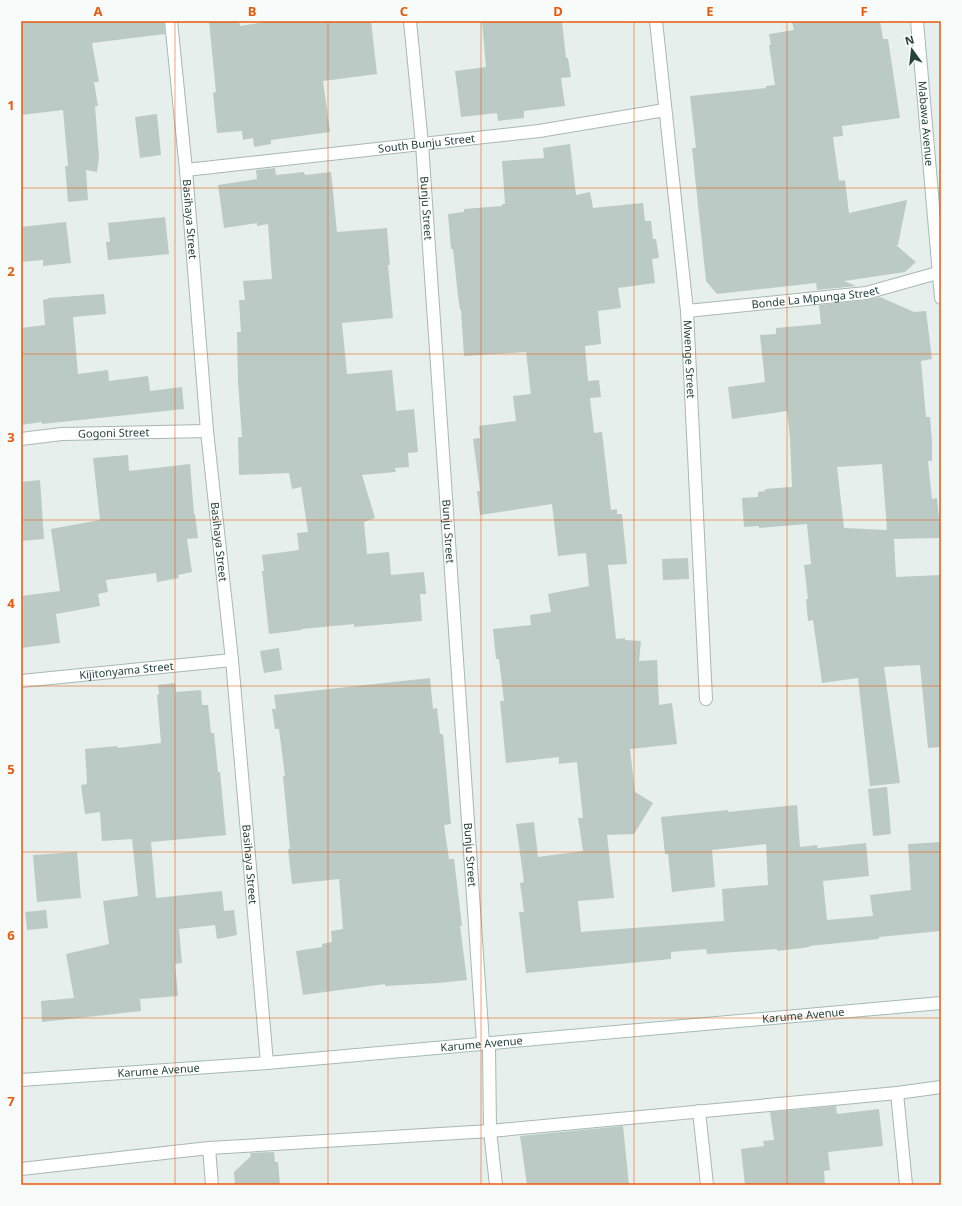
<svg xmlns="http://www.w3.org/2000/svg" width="962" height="1206" font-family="'Noto Sans',sans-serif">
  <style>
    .building { fill: #bbcac4; fill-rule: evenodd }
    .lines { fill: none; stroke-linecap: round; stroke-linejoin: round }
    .street-casing { stroke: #a8b8b2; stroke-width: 14 }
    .secondary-casing { stroke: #a4bbb3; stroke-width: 14 }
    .street { stroke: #fff; stroke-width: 12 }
    .secondary { stroke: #fff; stroke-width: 12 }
    .grid { fill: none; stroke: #e8590c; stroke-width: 1; stroke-opacity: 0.55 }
    .labels { text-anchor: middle; stroke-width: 3.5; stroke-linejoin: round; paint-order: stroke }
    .street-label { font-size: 11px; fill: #24423a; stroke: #f7fbf9 }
    .neatline { fill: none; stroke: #e8590c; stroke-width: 1.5 }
    .grid-label { font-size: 13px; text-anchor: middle; font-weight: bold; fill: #e8590c }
  </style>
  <rect width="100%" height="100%" fill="#e6efeb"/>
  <g class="building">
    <path d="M 21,21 L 164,21 L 165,34 L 92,43 L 99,82 L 94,82 L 98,106 L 95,106 L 99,158 L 97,172 L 86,170 L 88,200 L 68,202 L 65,166 L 68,166 L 63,110 L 21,115 Z"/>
    <path d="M 209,21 L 239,21 L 240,26 L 271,21 L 371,21 L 377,74 L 323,81 L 330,132 L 271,140 L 271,144 L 254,147 L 253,138 L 243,140 L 242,131 L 217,133 L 213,93 L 216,92 Z"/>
    <path d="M 482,21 L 562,21 L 566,58 L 568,58 L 571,77 L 561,78 L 565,106 L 524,111 L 524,118 L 498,121 L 497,113 L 461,117 L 455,71 L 486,67 Z"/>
    <path d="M 792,21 L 880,21 L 883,39 L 888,39 L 900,118 L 842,126 L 843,136 L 833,137 L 839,181 L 845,180 L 849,213 L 907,200 L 898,245 L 896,245 L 916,262 L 905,272 L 844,281 L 856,286 L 817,290 L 816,283 L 717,294 L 706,281 L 692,148 L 696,148 L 690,96 L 766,88 L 766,86 L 775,85 L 769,45 L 771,45 L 769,34 L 794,30 Z"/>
    <path d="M 157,114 L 161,155 L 140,158 L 135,117 Z"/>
    <path d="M 570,144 L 576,195 L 590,192 L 593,208 L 643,203 L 645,221 L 651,221 L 653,239 L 656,239 L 659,258 L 652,259 L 655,283 L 618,288 L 621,308 L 598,311 L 601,344 L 585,346 L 588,381 L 599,380 L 601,397 L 590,398 L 594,433 L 602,432 L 611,510 L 617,509 L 617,514 L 622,514 L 627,564 L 608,565 L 616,639 L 625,638 L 625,640 L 641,641 L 639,661 L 657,660 L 659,705 L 672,703 L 677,744 L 630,749 L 635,792 L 653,803 L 634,834 L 607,835 L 614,898 L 578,901 L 581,932 L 724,921 L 722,889 L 768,885 L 766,844 L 712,850 L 715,887 L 672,892 L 668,854 L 665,854 L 661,817 L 728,810 L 728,812 L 797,805 L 800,847 L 817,845 L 818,848 L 866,843 L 869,876 L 823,881 L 827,920 L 873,916 L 870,895 L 911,890 L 908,844 L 941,842 L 941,931 L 879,937 L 879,939 L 809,946 L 810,947 L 777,951 L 777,949 L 707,954 L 706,949 L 671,952 L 671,959 L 526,973 L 519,912 L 524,912 L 520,883 L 524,882 L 516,824 L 534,822 L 538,857 L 583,851 L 578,818 L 583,818 L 577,762 L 559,764 L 559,757 L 506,763 L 500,701 L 504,701 L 499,659 L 496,659 L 493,629 L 531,625 L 530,615 L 551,612 L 548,594 L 589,586 L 586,553 L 558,556 L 552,504 L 480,515 L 477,491 L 480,491 L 473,439 L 480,438 L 479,426 L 516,421 L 513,396 L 531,394 L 526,352 L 464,356 L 461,310 L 460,310 L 458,296 L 453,249 L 451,249 L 448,214 L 464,212 L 464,209 L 502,206 L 502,204 L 505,204 L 502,161 L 544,158 L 543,148 Z"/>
    <path d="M 275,168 L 276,175 L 304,172 L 305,175 L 331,172 L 337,232 L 387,228 L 390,265 L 388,265 L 393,318 L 342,323 L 347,374 L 392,370 L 396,411 L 414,409 L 418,452 L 408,453 L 409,467 L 395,468 L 396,472 L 362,475 L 375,518 L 364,522 L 367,554 L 389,552 L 391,575 L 424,572 L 426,594 L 420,594 L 422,621 L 354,627 L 354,624 L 302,629 L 301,630 L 269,634 L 262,571 L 264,571 L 262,555 L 299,550 L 297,533 L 308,532 L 301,487 L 292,489 L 289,473 L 239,475 L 238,437 L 242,437 L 238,382 L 237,332 L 241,332 L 239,300 L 245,300 L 243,281 L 272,279 L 268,224 L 257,226 L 257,223 L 224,228 L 218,185 L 257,179 L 256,170 Z"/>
    <path d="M 165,217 L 169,254 L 108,260 L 106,242 L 110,242 L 108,223 Z"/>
    <path d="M 66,222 L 71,263 L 43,266 L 43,260 L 21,262 L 21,227 Z"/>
    <path d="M 104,294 L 106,314 L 73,317 L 78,374 L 108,370 L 109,381 L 148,376 L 150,391 L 182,387 L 184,409 L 42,424 L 42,422 L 21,425 L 21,328 L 45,325 L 43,300 L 48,299 L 48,298 Z"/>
    <path d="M 880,297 L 914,312 L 926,311 L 932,359 L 921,361 L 926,417 L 930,417 L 932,442 L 932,461 L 928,461 L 932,499 L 937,498 L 941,538 L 894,539 L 896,577 L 941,575 L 941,747 L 928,748 L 920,665 L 884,667 L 900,783 L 870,786 L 858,678 L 822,683 L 813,620 L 808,621 L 806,599 L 808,599 L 804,565 L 811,564 L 807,524 L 759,528 L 759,526 L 744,527 L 742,498 L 758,497 L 758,492 L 765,491 L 765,489 L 792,487 L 790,438 L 787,411 L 732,419 L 728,387 L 765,382 L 760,335 L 776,334 L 776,328 L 821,324 L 819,305 L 867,300 ZM 882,464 L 887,530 L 844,528 L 837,467 Z"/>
    <path d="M 128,455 L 129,471 L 190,464 L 194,514 L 195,514 L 198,538 L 187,539 L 192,572 L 178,575 L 179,578 L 157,582 L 156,573 L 106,580 L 108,592 L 98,594 L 100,606 L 56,614 L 60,643 L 21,648 L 21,596 L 60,591 L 51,529 L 100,520 L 93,458 Z"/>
    <path d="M 40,480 L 44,539 L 21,541 L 21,482 Z"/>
    <path d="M 688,558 L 689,579 L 663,580 L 662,559 Z"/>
    <path d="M 279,648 L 282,670 L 264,673 L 260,651 Z"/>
    <path d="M 430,678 L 433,709 L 437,708 L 440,734 L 443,734 L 451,824 L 444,825 L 449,859 L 454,859 L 462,926 L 460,926 L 467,980 L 438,983 L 385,986 L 385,984 L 303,995 L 296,951 L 322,947 L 322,944 L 332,942 L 331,931 L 343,929 L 339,879 L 292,884 L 288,849 L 290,849 L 283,776 L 285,776 L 279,729 L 275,729 L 272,709 L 276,709 L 274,695 Z"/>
    <path d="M 175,683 L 176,692 L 201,690 L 202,705 L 208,705 L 211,733 L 214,733 L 218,772 L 220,772 L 226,835 L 151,842 L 156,898 L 222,891 L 224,911 L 234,910 L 237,935 L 217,939 L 215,925 L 179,929 L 182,963 L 175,964 L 178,996 L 140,999 L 141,1011 L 42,1022 L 41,1001 L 74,998 L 66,954 L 109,944 L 103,901 L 138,896 L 132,839 L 102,841 L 100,812 L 85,814 L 81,785 L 87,784 L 85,749 L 117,746 L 118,748 L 161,743 L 157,695 L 159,694 L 158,685 Z"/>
    <path d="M 887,787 L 891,834 L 873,836 L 868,789 Z"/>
    <path d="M 77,852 L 81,898 L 37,902 L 33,855 Z"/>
    <path d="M 46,910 L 48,928 L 27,930 L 25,912 Z"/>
    <path d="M 836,1106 L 837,1114 L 879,1109 L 883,1146 L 828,1152 L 830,1170 L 824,1171 L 825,1185 L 745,1185 L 741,1149 L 764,1146 L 763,1141 L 774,1140 L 770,1112 Z"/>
    <path d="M 623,1126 L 629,1185 L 527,1185 L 520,1136 Z"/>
    <path d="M 274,1152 L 275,1162 L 278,1162 L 280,1185 L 235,1185 L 234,1172 L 251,1156 L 250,1153 Z"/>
  </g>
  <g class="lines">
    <g class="street-casing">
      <g id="street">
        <path id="s1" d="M 171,21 L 186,170 L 207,431 L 232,660 L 267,1063"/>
        <path id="s2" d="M 410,21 L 422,144 L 483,1043"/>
        <path id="s3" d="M 656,21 L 687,311 L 706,699"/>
        <path id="s4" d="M 186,170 L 539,131 L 665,110"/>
        <path id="s5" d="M 687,311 L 866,293 L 941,272"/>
        <path id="s6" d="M 21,439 L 62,434 L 207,431"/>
        <path id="s7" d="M 21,681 L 232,660"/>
        <path d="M 489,1044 L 490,1131 L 496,1185"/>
        <path d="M 897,1093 L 906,1185"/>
        <path d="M 699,1111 L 707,1185"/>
        <path d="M 209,1148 L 212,1185"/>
        <path d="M 21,1169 L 209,1148 L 490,1131 L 897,1093 L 941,1087"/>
      </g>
    </g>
    <g class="secondary-casing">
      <g id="secondary">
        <path id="s8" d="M 917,21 L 941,298"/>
        <path id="s9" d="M 21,1080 L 267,1063 L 941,1003"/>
      </g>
    </g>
    <use href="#street" class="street"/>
    <use href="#secondary" class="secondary"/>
  </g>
  <path class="grid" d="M 175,21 L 175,1185M 328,21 L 328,1185M 481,21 L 481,1185M 634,21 L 634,1185M 787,21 L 787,1185M 21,188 L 941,188M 21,354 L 941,354M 21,520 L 941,520M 21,686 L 941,686M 21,852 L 941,852M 21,1018 L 941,1018"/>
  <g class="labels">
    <g class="street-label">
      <text dy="4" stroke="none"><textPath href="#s8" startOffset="103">Mabawa Avenue</textPath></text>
      <text dy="4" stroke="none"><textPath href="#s4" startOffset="242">South Bunju Street</textPath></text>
      <text dy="4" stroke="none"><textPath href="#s2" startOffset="188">Bunju Street</textPath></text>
      <text dy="4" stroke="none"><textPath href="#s1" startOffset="199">Basihaya Street</textPath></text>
      <text dy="4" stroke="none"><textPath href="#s5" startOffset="129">Bonde La Mpunga Street</textPath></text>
      <text dy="4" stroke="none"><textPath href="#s3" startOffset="340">Mwenge Street</textPath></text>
      <text dy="4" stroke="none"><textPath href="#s6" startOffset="93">Gogoni Street</textPath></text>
      <text dy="4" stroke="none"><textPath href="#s2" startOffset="512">Bunju Street</textPath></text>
      <text dy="4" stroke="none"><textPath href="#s1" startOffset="523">Basihaya Street</textPath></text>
      <text dy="4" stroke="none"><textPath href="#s7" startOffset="106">Kijitonyama Street</textPath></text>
      <text dy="4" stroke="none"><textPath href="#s2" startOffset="836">Bunju Street</textPath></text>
      <text dy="4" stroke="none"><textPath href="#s1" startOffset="847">Basihaya Street</textPath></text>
      <text dy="4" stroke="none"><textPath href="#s9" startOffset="785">Karume Avenue</textPath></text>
      <text dy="4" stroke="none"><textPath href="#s9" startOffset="462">Karume Avenue</textPath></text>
      <text dy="4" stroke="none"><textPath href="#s9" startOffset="138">Karume Avenue</textPath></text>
    </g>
  </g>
  <rect width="962" height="1206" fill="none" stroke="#f7fbf9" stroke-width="44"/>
  <g transform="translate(912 50) rotate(345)" stroke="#f7fbf9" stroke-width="3" paint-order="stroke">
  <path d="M0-3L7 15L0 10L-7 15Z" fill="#24423a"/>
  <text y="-6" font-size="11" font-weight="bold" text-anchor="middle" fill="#24423a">N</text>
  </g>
  <rect x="22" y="22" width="918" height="1162" class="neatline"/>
  <g class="grid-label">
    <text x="98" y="16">A</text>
    <text x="252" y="16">B</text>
    <text x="404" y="16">C</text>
    <text x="558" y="16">D</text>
    <text x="710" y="16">E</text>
    <text x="864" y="16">F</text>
    <text x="11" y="110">1</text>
    <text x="11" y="276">2</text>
    <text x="11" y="442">3</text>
    <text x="11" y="608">4</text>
    <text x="11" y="774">5</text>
    <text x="11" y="940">6</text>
    <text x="11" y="1106">7</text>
  </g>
</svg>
